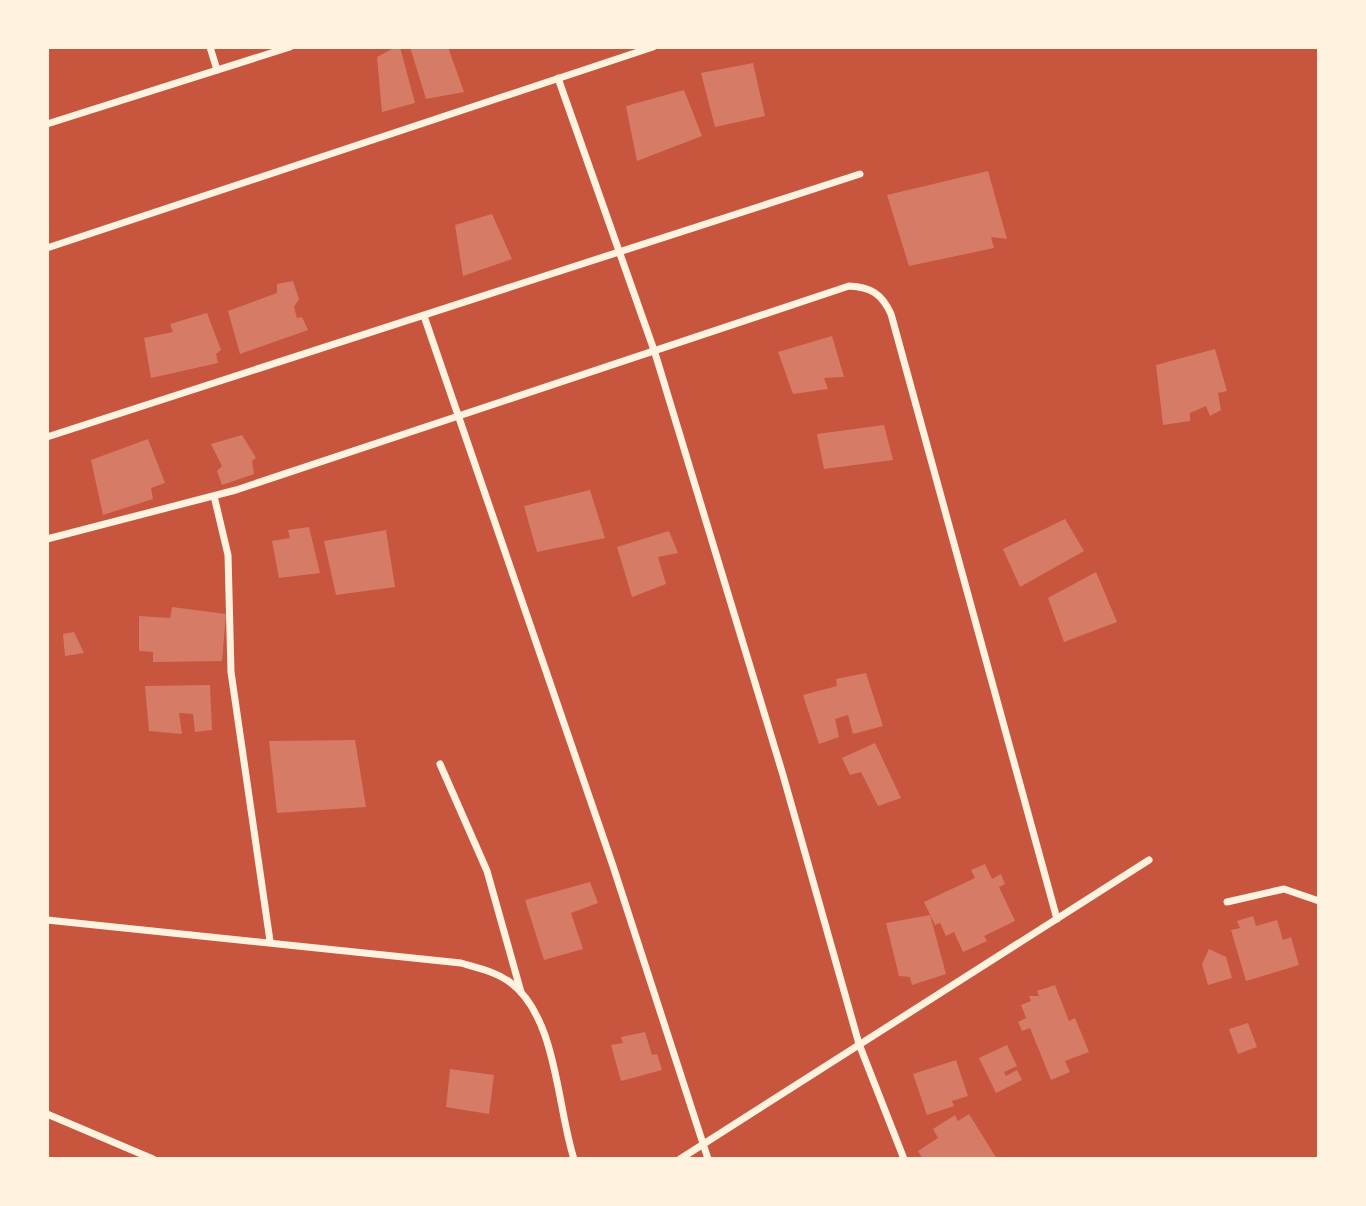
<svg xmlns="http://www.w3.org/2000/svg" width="1366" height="1206" font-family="'Crimson Pro',serif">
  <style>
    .building { fill: #d67c66 }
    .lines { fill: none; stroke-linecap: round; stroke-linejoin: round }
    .minor { stroke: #fff3e0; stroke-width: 7 }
  </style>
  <rect width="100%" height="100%" fill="#c8553d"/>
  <g class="building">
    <path d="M 396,47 L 400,47 L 415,103 L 382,112 L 377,57 Z"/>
    <path d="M 410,47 L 448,47 L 464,92 L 426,99 Z"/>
    <path d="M 753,63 L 765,116 L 715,127 L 701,73 Z"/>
    <path d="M 684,90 L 702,136 L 637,161 L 626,106 Z"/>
    <path d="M 988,171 L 1007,239 L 991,237 L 994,248 L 909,266 L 887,195 Z"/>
    <path d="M 492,214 L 512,259 L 463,276 L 455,225 Z"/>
    <path d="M 293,281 L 299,299 L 294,307 L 297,318 L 302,317 L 308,330 L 240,354 L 228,311 L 277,293 L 277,284 Z"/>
    <path d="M 207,313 L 221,350 L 216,354 L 218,363 L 151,378 L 144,338 L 173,332 L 170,324 Z"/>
    <path d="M 832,336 L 844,377 L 824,378 L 828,389 L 793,394 L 778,352 Z"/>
    <path d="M 1215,349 L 1227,391 L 1218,393 L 1221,410 L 1210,416 L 1206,406 L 1190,413 L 1190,421 L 1163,425 L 1156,365 Z"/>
    <path d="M 884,425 L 893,460 L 824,469 L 817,434 Z"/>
    <path d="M 242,435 L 256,458 L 252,461 L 254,474 L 222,485 L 217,471 L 222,466 L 211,444 Z"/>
    <path d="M 148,439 L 165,483 L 151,488 L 153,499 L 103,515 L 91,460 Z"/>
    <path d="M 590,490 L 605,538 L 537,552 L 524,506 Z"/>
    <path d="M 1065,519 L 1084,551 L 1020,587 L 1003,549 Z"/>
    <path d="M 309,527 L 320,573 L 279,578 L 272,541 L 290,538 L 288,530 Z"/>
    <path d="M 386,530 L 395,587 L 336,595 L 324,541 Z"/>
    <path d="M 669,531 L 678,553 L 658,557 L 666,584 L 632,597 L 617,547 Z"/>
    <path d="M 1096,572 L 1117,622 L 1064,642 L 1048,598 Z"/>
    <path d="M 172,607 L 226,614 L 222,661 L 153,662 L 153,652 L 139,651 L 139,616 L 170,618 Z"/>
    <path d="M 74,632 L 84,653 L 65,656 L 63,634 Z"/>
    <path d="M 866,673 L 883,726 L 853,734 L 848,715 L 835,719 L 839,737 L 819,744 L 803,695 L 837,686 L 836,679 Z"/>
    <path d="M 210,685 L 212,730 L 195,732 L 193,714 L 179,713 L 182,734 L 149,731 L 145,686 Z"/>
    <path d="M 355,740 L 366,807 L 277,813 L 269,741 Z"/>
    <path d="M 875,743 L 901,798 L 878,806 L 861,772 L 850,775 L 842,758 Z"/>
    <path d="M 985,864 L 992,879 L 1001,874 L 1005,884 L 999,887 L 1015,921 L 984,936 L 987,941 L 963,952 L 954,932 L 946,936 L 940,923 L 935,925 L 924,902 L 975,878 L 971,870 Z"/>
    <path d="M 590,882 L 598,903 L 571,913 L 583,949 L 544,960 L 525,900 Z"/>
    <path d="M 930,915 L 946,974 L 912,985 L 910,977 L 899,976 L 886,923 Z"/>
    <path d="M 1253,916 L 1256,926 L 1277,920 L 1283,940 L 1291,937 L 1299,965 L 1246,981 L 1231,930 L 1240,928 L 1237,921 Z"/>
    <path d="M 1209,949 L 1226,957 L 1232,978 L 1208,985 L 1202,964 Z"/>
    <path d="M 1055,985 L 1069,1021 L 1075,1018 L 1089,1052 L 1065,1061 L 1070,1072 L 1051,1080 L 1030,1028 L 1022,1031 L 1018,1022 L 1026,1018 L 1021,1005 L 1031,1001 L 1029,996 L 1039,996 L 1037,991 Z"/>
    <path d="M 1248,1023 L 1257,1047 L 1238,1054 L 1229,1029 Z"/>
    <path d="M 645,1032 L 652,1055 L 657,1054 L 662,1070 L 621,1081 L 611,1045 L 623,1043 L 621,1037 Z"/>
    <path d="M 1007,1045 L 1017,1066 L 1004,1072 L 1006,1076 L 1017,1070 L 1022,1080 L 996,1093 L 979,1058 Z"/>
    <path d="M 956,1060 L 968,1096 L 952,1101 L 954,1106 L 927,1115 L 913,1074 Z"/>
    <path d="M 450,1069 L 494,1075 L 489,1114 L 446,1107 Z"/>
    <path d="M 969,1114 L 997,1159 L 923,1159 L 918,1151 L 938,1138 L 933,1129 L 955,1115 L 958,1121 Z"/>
  </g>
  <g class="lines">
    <g class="minor">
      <path d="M 210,47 L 217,70"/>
      <path d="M 558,78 L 655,353 L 783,775 L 859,1044 L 904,1159"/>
      <path d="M 47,124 L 290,47"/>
      <path d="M 47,248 L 653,47"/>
      <path d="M 424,316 L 613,866 L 708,1159"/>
      <path d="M 47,437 L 860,174"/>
      <path d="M 214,496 L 228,555 L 231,672 L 270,941"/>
      <path d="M 47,539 L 236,490 L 849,286 C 871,287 882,294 891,314 L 1057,919"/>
      <path d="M 440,764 L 487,871 L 521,992"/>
      <path d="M 1227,902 L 1284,889 L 1319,901"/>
      <path d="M 47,920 L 461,963 C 478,968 497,972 511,983 C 557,1018 557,1107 574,1159"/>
      <path d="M 47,1114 L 153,1159"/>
      <path d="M 680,1159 L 1149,860"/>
    </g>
  </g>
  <rect width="1366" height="1206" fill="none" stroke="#fff3e0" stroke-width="98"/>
</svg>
